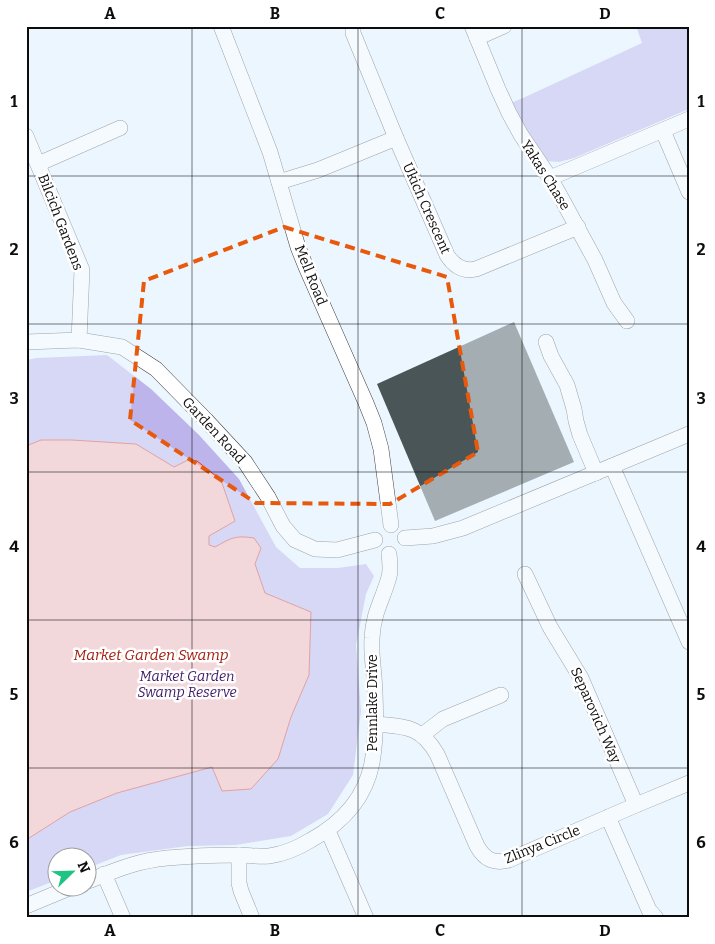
<svg xmlns="http://www.w3.org/2000/svg" width="715" height="944" font-family="Bitter,serif">
  <style>
    .green { fill: #bcb4eb }
    .water { fill: #f9b1af; stroke: #d33c32 }
    .building { fill: #495556 }
    .lines { fill: none; stroke-linecap: round; stroke-linejoin: round }
    .minor-casing { stroke: #404040; stroke-width: 16 }
    .minor { stroke: #fff; stroke-width: 15 }
    .marked { fill: none; stroke: #e8590c; stroke-width: 4; stroke-dasharray: 10 6; stroke-linejoin: round }
    .grid { fill: none; stroke: #0d0d0d; stroke-width: 1; stroke-opacity: 0.55 }
    .labels { text-anchor: middle; stroke-width: 5; stroke-linejoin: round; paint-order: stroke }
    .street-label { font-size: 14px; fill: #0d0d0d; stroke: #fff }
    .park-label { font-size: 14px; font-style: italic; fill: #3d1a67; stroke: #fff }
    .water-label { font-size: 15px; font-style: italic; fill: #a41f11; stroke: #fff }
    .neatline { fill: none; stroke: #0d0d0d; stroke-width: 2 }
    .grid-label { font-size: 16px; text-anchor: middle; font-weight: bold; fill: #0d0d0d }
  </style>
  <rect width="100%" height="100%" fill="#ecf6ff"/>
  <g class="green">
    <path d="M 636,26 L 689,26 L 689,109 L 574,158 L 559,162 L 546,161 L 526,133 L 511,103 L 523,98 L 642,43 Z"/>
    <path d="M 107,355 L 151,389 L 199,435 L 239,479 L 276,547 L 300,568 L 338,568 L 366,564 L 374,576 L 366,594 L 356,645 L 361,711 L 353,775 L 328,814 L 291,836 L 235,845 L 188,846 L 121,855 L 88,868 L 88,856 L 58,856 L 57,880 L 26,892 L 26,360 L 37,358 Z"/>
  </g>
  <path class="water" d="M 41,440 L 72,440 L 136,444 L 174,467 L 188,460 L 197,461 L 221,480 L 235,521 L 209,536 L 209,545 L 215,547 C 231,538 235,535 254,538 L 261,548 L 255,564 L 265,593 L 311,612 L 309,675 L 291,717 L 278,759 L 251,789 L 222,791 L 212,767 L 117,793 L 70,812 L 26,840 L 26,446 Z"/>
  <path class="building" d="M 514,322 L 574,462 L 435,521 L 377,384 Z"/>
  <g class="lines">
    <g class="minor-casing">
      <g id="minor">
        <path d="M 221,26 L 270,152 L 298,247 L 306,267 L 366,403 L 374,423 L 381,449 L 391,525"/>
        <path d="M 353,26 L 353,33 L 396,138 L 447,255 C 454,266 463,272 476,269 L 578,227"/>
        <path d="M 472,26 L 498,89 L 509,113 L 521,135 L 550,178 L 564,203 L 595,260 L 614,303 L 627,321"/>
        <path d="M 477,38 L 504,26"/>
        <path d="M 663,131 L 689,192"/>
        <path d="M 26,136 L 82,270 L 79,340"/>
        <path d="M 38,164 L 120,128"/>
        <path d="M 550,178 L 689,119"/>
        <path d="M 279,182 L 318,170 L 396,138"/>
        <path d="M 26,342 L 79,340 L 122,347 L 156,369 L 206,420 L 245,462 L 268,497 L 283,526 L 295,540 L 315,549 L 337,550 L 375,540"/>
        <path d="M 546,342 L 551,356 L 567,385 L 574,409 L 576,421 L 580,435 L 596,473"/>
        <path d="M 612,466 L 689,642"/>
        <path d="M 405,538 L 433,536 L 463,528 L 689,434"/>
        <path d="M 525,574 L 550,627 L 581,678 L 636,805"/>
        <path d="M 375,724 C 405,727 420,725 437,754 L 477,846 C 485,860 494,864 509,860 L 636,805 L 689,783"/>
        <path d="M 422,735 L 443,719 L 501,695"/>
        <path d="M 608,817 L 649,910 L 656,918"/>
        <path d="M 328,831 L 366,918"/>
        <path d="M 239,855 L 239,883 L 241,891 L 252,918"/>
        <path d="M 104,874 L 123,918"/>
        <path d="M 88,881 C 116,870 136,861 167,858 C 189,856 216,855 239,855 C 249,855 259,857 269,856 C 284,854 298,848 311,840 C 342,823 365,799 372,763 C 377,735 376,704 374,676 C 373,664 371,651 372,638 C 373,613 383,599 389,577 C 391,570 390,562 389,554"/>
        <path d="M 26,906 L 74,886"/>
      </g>
    </g>
    <use href="#minor" class="minor"/>
  </g>
  <path d="M0 0H715V944H0ZM 284,227 L 447,277 L 478,452 L 390,504 L 256,503 L 130,420 L 144,281 Z" fill="#ecf6ff" fill-opacity=".55" fill-rule="evenodd"/>
  <path class="marked" d="M 284,227 L 447,277 L 478,452 L 390,504 L 256,503 L 130,420 L 144,281 Z"/>
  <path class="grid" d="M 192,26 L 192,918M 358,26 L 358,918M 522,26 L 522,918M 26,176 L 689,176M 26,324 L 689,324M 26,472 L 689,472M 26,620 L 689,620M 26,768 L 689,768"/>
  <g class="labels">
    <g class="street-label">
      <text transform="translate(546 175) rotate(58)" y="5">Yakas Chase</text>
      <text transform="translate(427 208) rotate(66)" y="5">Ukich Crescent</text>
      <text transform="translate(61 222) rotate(69)" y="5">Bilcich Gardens</text>
      <text transform="translate(311 275) rotate(68)" y="5">Mell Road</text>
      <text transform="translate(214 430) rotate(47)" y="5">Garden Road</text>
      <text transform="translate(372 703) rotate(-90)" y="5">Pennlake Drive</text>
      <text transform="translate(596 715) rotate(66)" y="5">Separovich Way</text>
      <text transform="translate(542 844) rotate(-22)" y="5">Zlinya Circle</text>
    </g>
    <g class="park-label">
      <text x="187" y="681">Market Garden<tspan x="187" dy="16">Swamp Reserve</tspan></text>
    </g>
    <g class="water-label">
      <text x="151" y="660">Market Garden Swamp</text>
    </g>
  </g>
  <rect width="715" height="944" fill="none" stroke="#ffffff" stroke-width="55"/>
  <g transform="translate(72 872) rotate(67)"><circle r="24" fill="#ffffff" stroke="#9e9e9e"/>
  <path d="M0-4L9 19L0 12L-9 19Z" fill="#1fc384"/>
  <text y="-8" font-size="14" font-weight="bold" text-anchor="middle" fill="#0d0d0d">N</text>
  </g>
  <rect x="28" y="28" width="660" height="888" class="neatline"/>
  <g class="grid-label">
    <text x="110" y="19">A</text>
    <text x="275" y="19">B</text>
    <text x="440" y="19">C</text>
    <text x="605" y="19">D</text>
    <text x="14" y="107">1</text>
    <text x="701" y="107">1</text>
    <text x="14" y="255">2</text>
    <text x="701" y="255">2</text>
    <text x="14" y="404">3</text>
    <text x="701" y="404">3</text>
    <text x="14" y="552">4</text>
    <text x="701" y="552">4</text>
    <text x="14" y="700">5</text>
    <text x="701" y="700">5</text>
    <text x="14" y="848">6</text>
    <text x="701" y="848">6</text>
    <text x="110" y="936">A</text>
    <text x="275" y="936">B</text>
    <text x="440" y="936">C</text>
    <text x="605" y="936">D</text>
  </g>
</svg>
